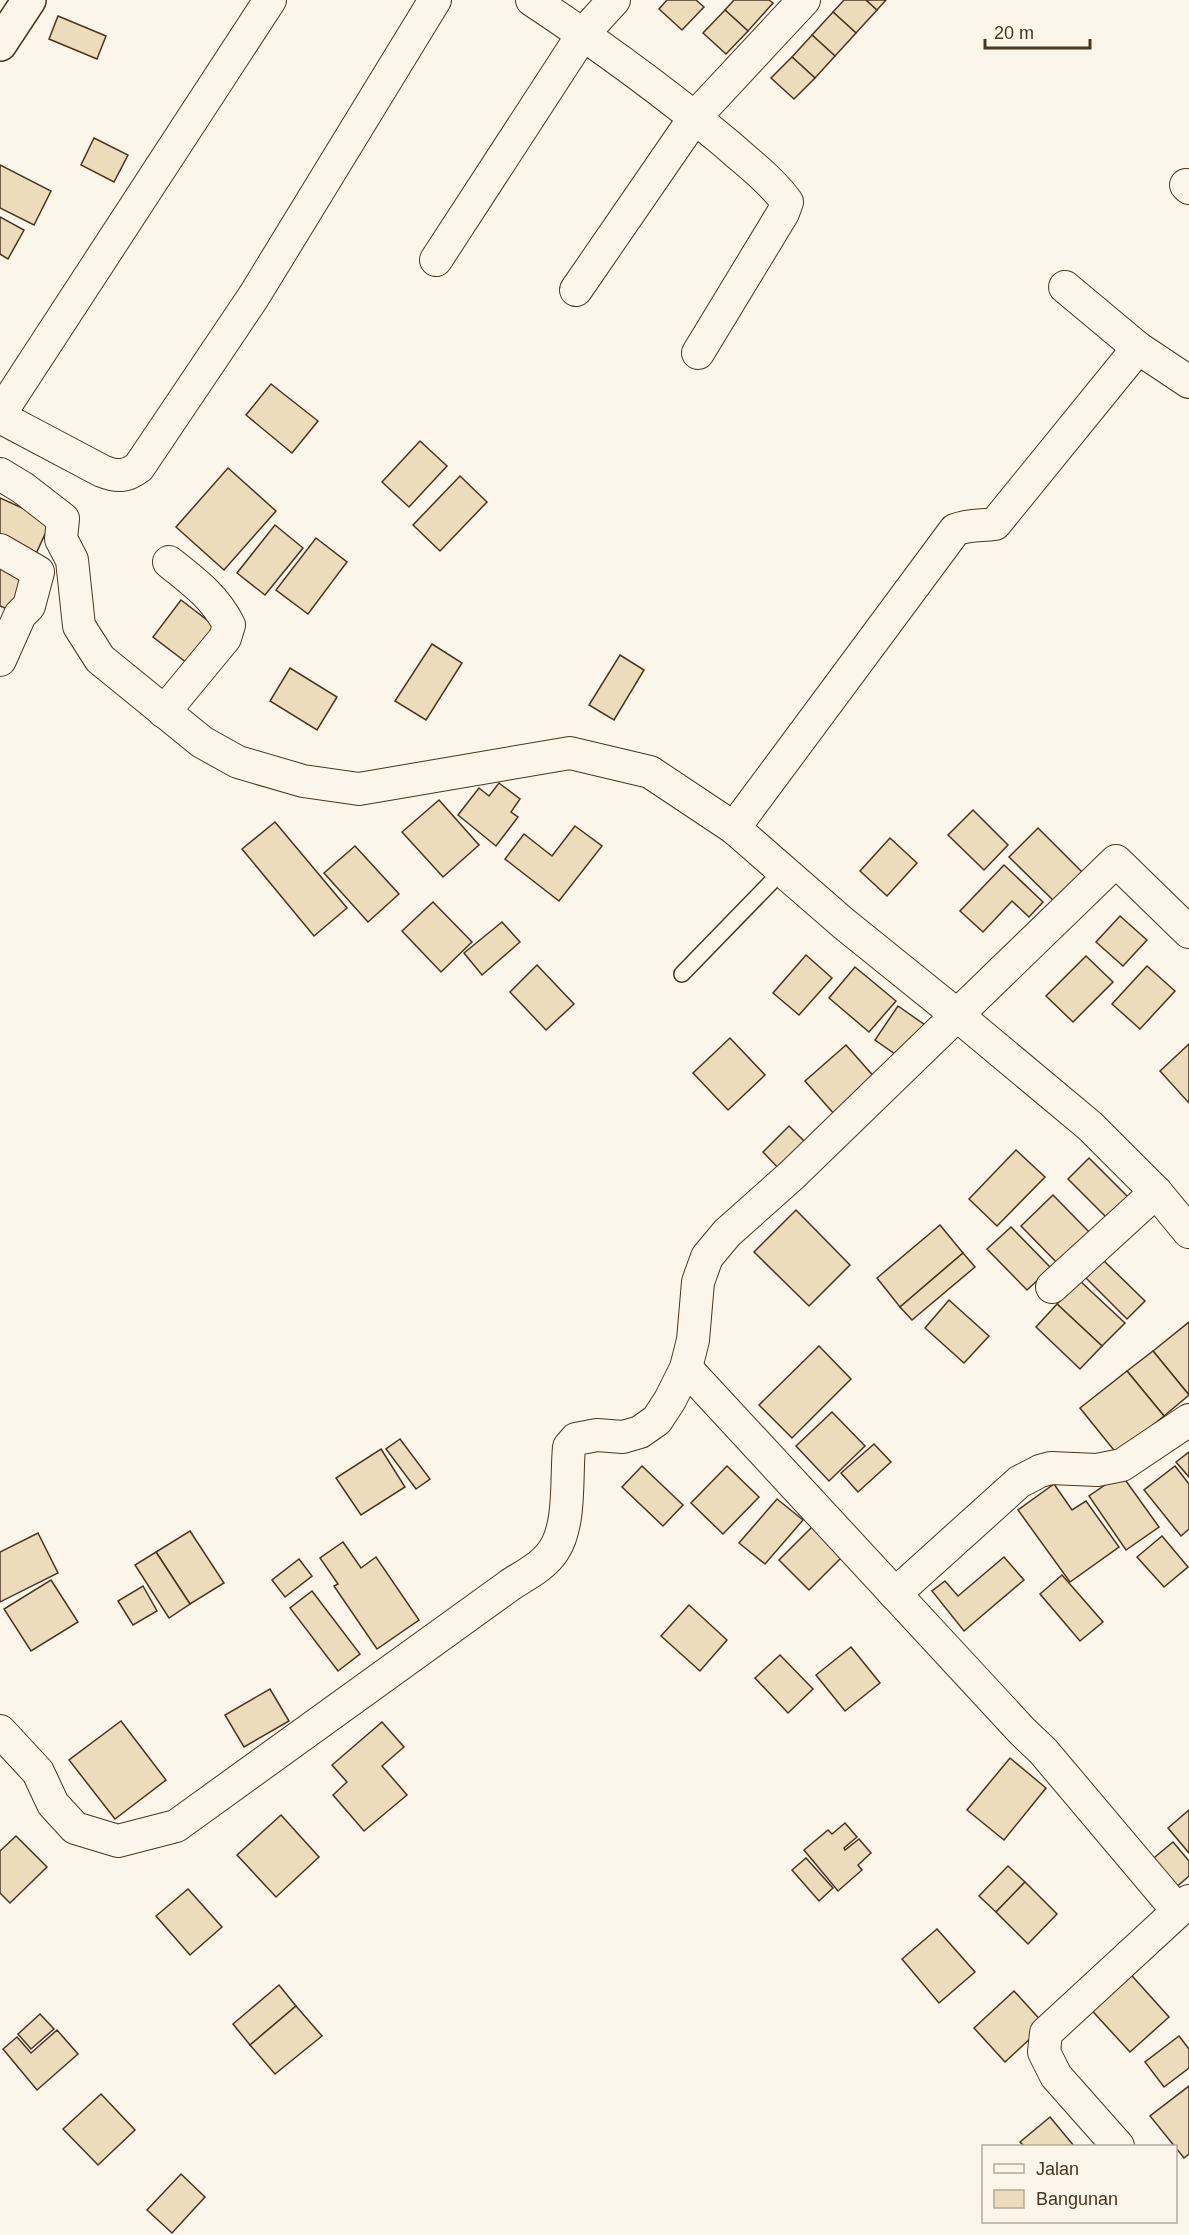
<svg xmlns="http://www.w3.org/2000/svg" width="1189" height="2235" font-family="Arial,sans-serif">
  <style>
    .building { fill: #ecdcbc; stroke: #4a3520; stroke-width: 1.5 }
    .lines { fill: none; stroke-linecap: round; stroke-linejoin: round }
    .lane-casing { stroke: #4a3520; stroke-width: 18 }
    .street-casing { stroke: #4a3520; stroke-width: 34 }
    .secondary-casing { stroke: #4a3520; stroke-width: 36 }
    .lane { stroke: #fbf6e9; stroke-width: 15 }
    .street { stroke: #fbf6e9; stroke-width: 32 }
    .secondary { stroke: #fbf6e9; stroke-width: 33 }
  </style>
  <rect width="100%" height="100%" fill="#fbf6e9"/>
  <g class="building">
    <path d="M 667,0 L 696,0 L 704,7 L 682,30 L 659,9 Z"/>
    <path d="M 734,0 L 769,0 L 773,3 L 748,31 L 725,10 Z"/>
    <path d="M 844,0 L 866,0 L 877,10 L 856,33 L 833,12 Z"/>
    <path d="M 866,0 L 886,0 L 877,10 Z"/>
    <path d="M 725,10 L 748,31 L 726,54 L 703,33 Z"/>
    <path d="M 833,12 L 856,33 L 835,56 L 812,35 Z"/>
    <path d="M 58,16 L 106,36 L 97,59 L 49,39 Z"/>
    <path d="M 812,35 L 835,56 L 815,78 L 792,57 Z"/>
    <path d="M 792,57 L 815,78 L 794,99 L 771,78 Z"/>
    <path d="M 94,138 L 128,155 L 114,182 L 81,165 Z"/>
    <path d="M 0,165 L 51,191 L 34,225 L 0,208 Z"/>
    <path d="M 0,217 L 24,230 L 8,259 L 0,254 Z"/>
    <path d="M 271,384 L 318,421 L 292,453 L 246,415 Z"/>
    <path d="M 420,441 L 447,466 L 409,507 L 382,482 Z"/>
    <path d="M 228,468 L 276,511 L 224,570 L 176,527 Z"/>
    <path d="M 460,476 L 487,502 L 440,551 L 413,525 Z"/>
    <path d="M 0,498 L 51,521 L 34,558 L 0,543 Z"/>
    <path d="M 275,525 L 303,548 L 265,595 L 237,573 Z"/>
    <path d="M 316,538 L 347,562 L 308,614 L 276,590 Z"/>
    <path d="M 0,563 L 27,573 L 12,611 L 0,606 Z"/>
    <path d="M 181,600 L 220,630 L 191,666 L 153,637 Z"/>
    <path d="M 432,644 L 462,663 L 426,720 L 395,701 Z"/>
    <path d="M 620,655 L 644,670 L 614,720 L 589,705 Z"/>
    <path d="M 290,668 L 337,697 L 317,730 L 270,701 Z"/>
    <path d="M 499,783 L 520,799 L 511,812 L 518,817 L 496,846 L 458,815 L 479,788 L 489,796 Z"/>
    <path d="M 439,800 L 479,845 L 443,877 L 402,832 Z"/>
    <path d="M 973,810 L 1008,845 L 984,870 L 948,835 Z"/>
    <path d="M 275,822 L 347,908 L 314,936 L 242,849 Z"/>
    <path d="M 575,826 L 602,846 L 559,901 L 505,859 L 524,834 L 552,856 Z"/>
    <path d="M 1038,828 L 1083,873 L 1055,902 L 1009,857 Z"/>
    <path d="M 890,838 L 917,863 L 887,896 L 860,871 Z"/>
    <path d="M 355,846 L 399,894 L 368,922 L 324,873 Z"/>
    <path d="M 1004,865 L 1043,902 L 1029,917 L 1012,901 L 983,932 L 960,911 Z"/>
    <path d="M 433,902 L 472,942 L 441,972 L 402,931 Z"/>
    <path d="M 1120,916 L 1147,940 L 1123,966 L 1096,942 Z"/>
    <path d="M 502,922 L 520,942 L 482,975 L 464,953 Z"/>
    <path d="M 806,955 L 832,978 L 799,1015 L 773,993 Z"/>
    <path d="M 1086,956 L 1113,982 L 1073,1022 L 1046,996 Z"/>
    <path d="M 537,965 L 574,1004 L 546,1030 L 510,992 Z"/>
    <path d="M 1147,966 L 1175,991 L 1140,1029 L 1112,1004 Z"/>
    <path d="M 855,967 L 896,1001 L 869,1032 L 829,998 Z"/>
    <path d="M 898,1006 L 928,1027 L 905,1061 L 875,1040 Z"/>
    <path d="M 730,1038 L 765,1075 L 728,1110 L 693,1073 Z"/>
    <path d="M 1189,1044 L 1189,1103 L 1160,1071 Z"/>
    <path d="M 846,1045 L 876,1079 L 835,1115 L 805,1081 Z"/>
    <path d="M 789,1126 L 809,1146 L 782,1172 L 763,1152 Z"/>
    <path d="M 1016,1150 L 1045,1177 L 997,1226 L 969,1199 Z"/>
    <path d="M 1089,1158 L 1128,1197 L 1107,1218 L 1068,1179 Z"/>
    <path d="M 1053,1195 L 1094,1237 L 1062,1268 L 1021,1226 Z"/>
    <path d="M 796,1210 L 850,1265 L 809,1306 L 754,1252 Z"/>
    <path d="M 940,1225 L 963,1253 L 900,1307 L 877,1278 Z"/>
    <path d="M 1011,1227 L 1051,1268 L 1027,1290 L 987,1249 Z"/>
    <path d="M 963,1253 L 975,1267 L 912,1320 L 900,1307 Z"/>
    <path d="M 1103,1260 L 1145,1301 L 1127,1319 L 1086,1278 Z"/>
    <path d="M 1080,1281 L 1125,1323 L 1102,1346 L 1057,1304 Z"/>
    <path d="M 949,1300 L 989,1336 L 964,1363 L 925,1328 Z"/>
    <path d="M 1057,1304 L 1102,1346 L 1080,1369 L 1036,1327 Z"/>
    <path d="M 1189,1322 L 1189,1395 L 1153,1351 Z"/>
    <path d="M 819,1346 L 851,1379 L 792,1438 L 759,1405 Z"/>
    <path d="M 1153,1351 L 1189,1395 L 1164,1416 L 1127,1371 Z"/>
    <path d="M 1127,1371 L 1164,1416 L 1117,1454 L 1080,1408 Z"/>
    <path d="M 832,1412 L 865,1446 L 829,1481 L 796,1446 Z"/>
    <path d="M 400,1439 L 430,1479 L 416,1489 L 386,1449 Z"/>
    <path d="M 874,1444 L 891,1462 L 858,1492 L 841,1473 Z"/>
    <path d="M 381,1449 L 405,1487 L 361,1515 L 336,1478 Z"/>
    <path d="M 1189,1452 L 1189,1477 L 1176,1462 Z"/>
    <path d="M 642,1466 L 683,1505 L 663,1526 L 622,1487 Z"/>
    <path d="M 727,1466 L 759,1497 L 723,1534 L 691,1503 Z"/>
    <path d="M 1175,1466 L 1189,1484 L 1189,1529 L 1181,1536 L 1144,1490 Z"/>
    <path d="M 1121,1474 L 1159,1527 L 1126,1550 L 1089,1496 Z"/>
    <path d="M 1054,1484 L 1072,1510 L 1086,1501 L 1119,1547 L 1070,1582 L 1018,1510 Z"/>
    <path d="M 777,1499 L 803,1520 L 765,1564 L 739,1543 Z"/>
    <path d="M 812,1527 L 842,1557 L 809,1590 L 779,1560 Z"/>
    <path d="M 190,1531 L 224,1583 L 190,1604 L 156,1552 Z"/>
    <path d="M 38,1533 L 58,1573 L 0,1602 L 0,1552 Z"/>
    <path d="M 1162,1536 L 1188,1567 L 1164,1587 L 1137,1557 Z"/>
    <path d="M 343,1542 L 361,1568 L 376,1557 L 419,1620 L 377,1649 L 334,1586 L 338,1584 L 320,1558 Z"/>
    <path d="M 156,1552 L 190,1604 L 169,1618 L 135,1565 Z"/>
    <path d="M 1004,1557 L 1024,1580 L 964,1631 L 932,1591 L 945,1581 L 958,1596 Z"/>
    <path d="M 299,1559 L 312,1576 L 285,1597 L 272,1580 Z"/>
    <path d="M 1062,1575 L 1103,1622 L 1080,1641 L 1040,1594 Z"/>
    <path d="M 51,1580 L 78,1622 L 31,1651 L 4,1609 Z"/>
    <path d="M 143,1586 L 157,1611 L 133,1625 L 118,1601 Z"/>
    <path d="M 312,1591 L 360,1654 L 338,1671 L 290,1608 Z"/>
    <path d="M 689,1605 L 727,1640 L 700,1671 L 661,1636 Z"/>
    <path d="M 851,1647 L 880,1683 L 845,1711 L 816,1675 Z"/>
    <path d="M 780,1655 L 813,1689 L 788,1713 L 755,1678 Z"/>
    <path d="M 270,1689 L 289,1721 L 244,1747 L 225,1715 Z"/>
    <path d="M 121,1721 L 166,1780 L 115,1819 L 69,1760 Z"/>
    <path d="M 382,1722 L 404,1747 L 382,1766 L 407,1795 L 364,1831 L 333,1795 L 347,1782 L 332,1765 Z"/>
    <path d="M 1010,1758 L 1046,1788 L 1004,1840 L 967,1810 Z"/>
    <path d="M 1189,1810 L 1189,1853 L 1168,1828 Z"/>
    <path d="M 281,1815 L 319,1857 L 276,1897 L 237,1855 Z"/>
    <path d="M 845,1823 L 857,1837 L 844,1848 L 845,1850 L 859,1839 L 871,1853 L 858,1865 L 862,1870 L 838,1891 L 804,1850 L 828,1830 L 832,1834 Z"/>
    <path d="M 16,1836 L 47,1867 L 10,1903 L 0,1893 L 0,1851 Z"/>
    <path d="M 1173,1842 L 1189,1861 L 1189,1876 L 1173,1890 L 1149,1862 Z"/>
    <path d="M 806,1858 L 833,1888 L 819,1901 L 792,1870 Z"/>
    <path d="M 1008,1866 L 1025,1882 L 996,1912 L 979,1896 Z"/>
    <path d="M 1025,1882 L 1057,1914 L 1028,1944 L 996,1912 Z"/>
    <path d="M 188,1889 L 222,1927 L 190,1955 L 156,1916 Z"/>
    <path d="M 937,1929 L 975,1972 L 939,2003 L 902,1959 Z"/>
    <path d="M 1125,1968 L 1169,2017 L 1130,2052 L 1085,2003 Z"/>
    <path d="M 279,1985 L 296,2006 L 250,2045 L 233,2024 Z"/>
    <path d="M 1014,1991 L 1045,2025 L 1005,2062 L 974,2028 Z"/>
    <path d="M 296,2006 L 322,2036 L 275,2074 L 250,2045 Z"/>
    <path d="M 40,2014 L 54,2029 L 31,2049 L 18,2034 Z"/>
    <path d="M 57,2030 L 78,2054 L 37,2090 L 3,2049 L 17,2037 L 31,2053 Z"/>
    <path d="M 1179,2036 L 1189,2049 L 1189,2068 L 1164,2087 L 1145,2062 Z"/>
    <path d="M 1189,2086 L 1189,2154 L 1184,2158 L 1150,2116 Z"/>
    <path d="M 101,2094 L 135,2130 L 98,2165 L 63,2129 Z"/>
    <path d="M 1050,2117 L 1074,2146 L 1024,2146 L 1020,2142 Z"/>
    <path d="M 181,2174 L 205,2197 L 172,2233 L 147,2210 Z"/>
  </g>
  <g class="lines">
    <g class="lane-casing">
      <path id="lane" d="M 682,974 L 783,870"/>
    </g>
    <g class="street-casing">
      <g id="street">
        <path d="M 532,0 C 600,45 666,93 728,145 C 748,163 771,180 787,202 L 783,213 L 698,353"/>
        <path d="M 1186,185 L 1189,188"/>
        <path d="M 436,260 L 583,34 L 614,0"/>
        <path d="M 1065,287 L 1138,348"/>
        <path d="M 576,290 L 695,117 L 804,0"/>
        <path d="M 0,414 L 270,0"/>
        <path d="M 0,417 L 102,471 C 117,477 126,477 139,467 L 254,296 L 435,0"/>
        <path d="M 0,474 L 23,488 L 63,519 L 61,539 L 72,560 L 79,626 L 100,659 L 202,742 L 238,762 L 303,781 L 359,789 L 570,753 L 650,772 L 734,828 L 843,923 L 957,1015 L 1090,1126 L 1156,1192 L 1189,1232"/>
        <path d="M 0,550 L 38,572 L 29,606 L 20,615 L 0,660"/>
        <path d="M 164,712 L 225,638 L 229,625 C 215,597 193,581 169,562"/>
        <path d="M 734,828 L 955,530 C 969,524 981,526 995,524 L 1138,348 L 1189,382"/>
        <path d="M 1052,1287 L 1156,1192"/>
        <path d="M 686,1368 L 1022,1731 L 1043,1751 L 1178,1911"/>
        <path d="M 895,1594 L 1019,1482 L 1040,1471 L 1051,1468 L 1097,1470 L 1122,1465 L 1189,1420"/>
        <path d="M 0,1731 L 38,1772 L 53,1804 L 75,1828 L 118,1841 L 176,1826 L 510,1585 C 525,1575 544,1566 554,1550 C 571,1524 566,1477 569,1447 L 576,1439 L 597,1435 L 623,1437 L 640,1432 L 657,1420 L 670,1400 L 686,1368 L 693,1340 L 698,1282 L 707,1257 L 727,1233 L 792,1175 L 1116,861 L 1189,932"/>
        <path d="M 1118,2146 L 1056,2076 L 1044,2052 L 1046,2033 L 1189,1901"/>
      </g>
    </g>
    <g class="secondary-casing">
      <path id="secondary" d="M 0,44 L 29,0"/>
    </g>
    <use href="#lane" class="lane"/>
    <use href="#street" class="street"/>
    <use href="#secondary" class="secondary"/>
  </g>
  <rect x="982" y="2145" width="195" height="78" fill="#fbf6e9" stroke="#b4a999" stroke-width="1.5"/>
  <rect x="994" y="2164" width="30" height="9" fill="#fbf6e9" stroke="#b4a999" stroke-width="1.5"/>
  <text x="1036" y="2175" font-size="18" fill="#4a3520">Jalan</text>
  <rect x="994" y="2190" width="30" height="18" fill="#ecdcbc" stroke="#b4a999" stroke-width="1.5"/>
  <text x="1036" y="2205" font-size="18" fill="#4a3520">Bangunan</text>
  <path d="M985 39v9h105v-9" fill="none" stroke="#4a3520" stroke-width="3"/>
  <text x="994" y="39" font-size="18" fill="#4a3520" stroke="#fbf6e9" stroke-width="4.5" paint-order="stroke">20 m</text>
</svg>
